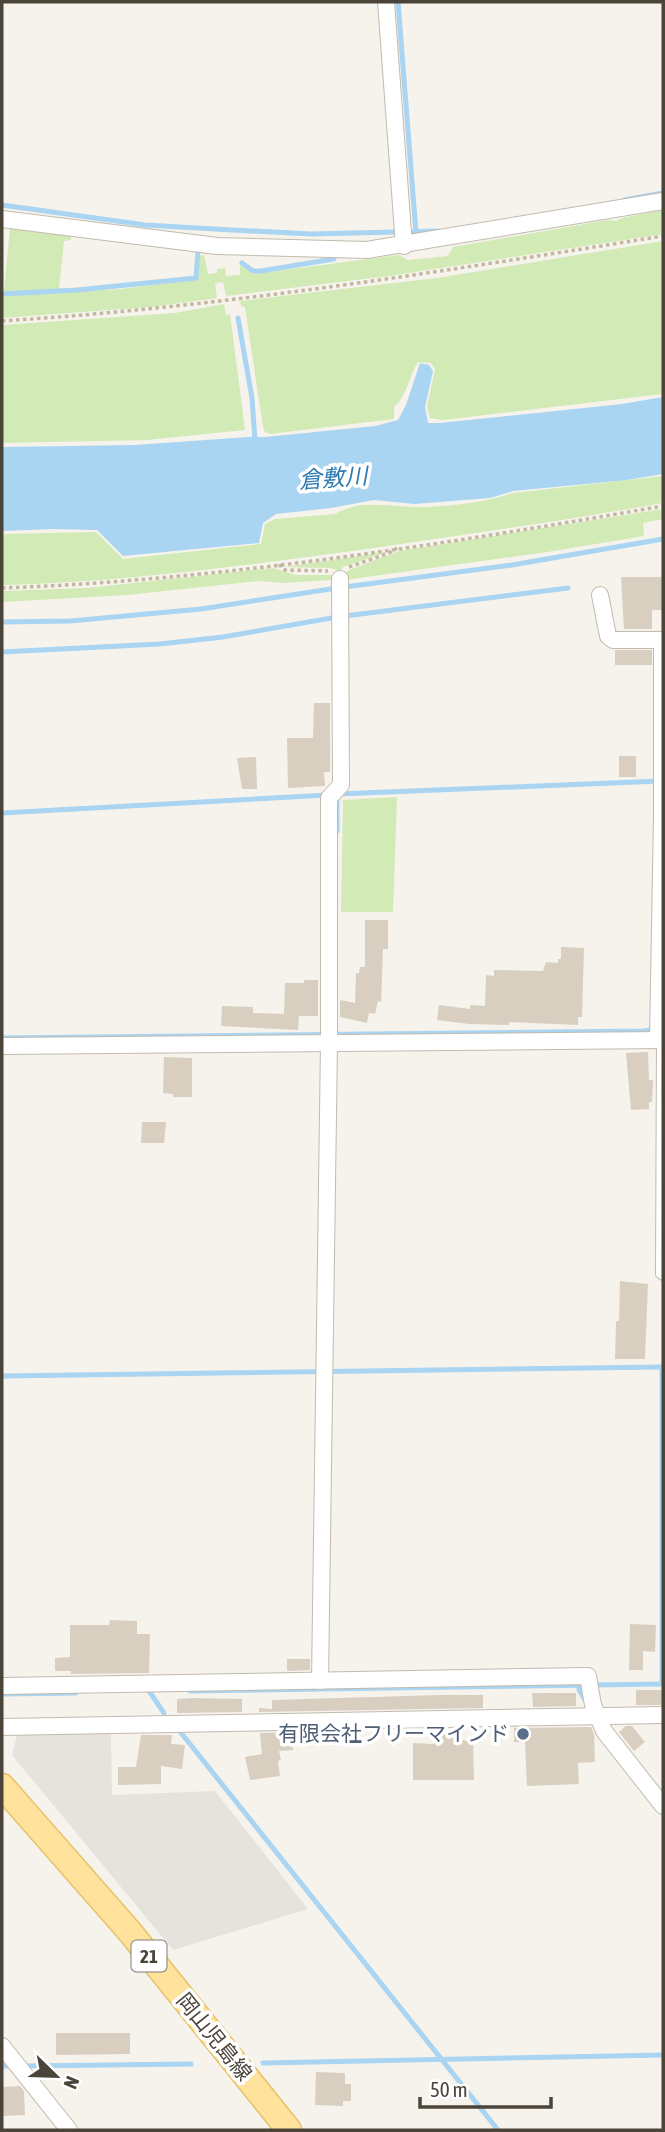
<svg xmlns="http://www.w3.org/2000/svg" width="665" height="2132" font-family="'Asap Condensed','Noto Sans JP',sans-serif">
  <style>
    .industrial { fill: #e6e2dd }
    .green { fill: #d2eab5 }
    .water { fill: #a9d4f2 }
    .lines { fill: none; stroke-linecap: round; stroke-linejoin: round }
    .stream { stroke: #a9d4f2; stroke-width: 5 }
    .building { fill: #d8cfc1 }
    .service-casing { stroke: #c2bbae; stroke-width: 10 }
    .minor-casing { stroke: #c2bbae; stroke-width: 18 }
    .primary-casing { stroke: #e6c16a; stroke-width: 27 }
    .path { stroke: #c4b79f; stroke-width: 3.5; stroke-dasharray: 3.5 3.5; stroke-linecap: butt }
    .service { stroke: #fff; stroke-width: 8 }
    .minor { stroke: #fff; stroke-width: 16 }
    .primary { stroke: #ffe39c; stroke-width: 24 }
    .service-dot { fill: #5c6f8a; stroke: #fff; stroke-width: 2.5 }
    .labels { text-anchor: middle; stroke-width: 7; stroke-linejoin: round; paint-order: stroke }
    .shield { fill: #fff; stroke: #817c74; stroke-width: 2 }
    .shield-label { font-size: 19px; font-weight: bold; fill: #4b4439 }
    .service-label { font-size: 21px; fill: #4e5e75; stroke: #fff; text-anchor: end }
    .street-label { font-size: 21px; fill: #4b4439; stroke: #fff }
    .water-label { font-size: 23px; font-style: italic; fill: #2e7ab2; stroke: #fff }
  </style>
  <rect width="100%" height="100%" fill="#f6f3ec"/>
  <path class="industrial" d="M 111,1732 L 112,1795 L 215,1791 L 308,1909 L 173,1950 L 12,1755 L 17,1735 Z"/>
  <g class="green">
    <path d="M 663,210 L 663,234 L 389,276 L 226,296 L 223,282 L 215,283 L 217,298 L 150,307 L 2,318 L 2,296 L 121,289 L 198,279 L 199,256 L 204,255 L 208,274 L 217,273 L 217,269 L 225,268 L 226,276 L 240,275 L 240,265 L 254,274 L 399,255 L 408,260 L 448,256 L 453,247 L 608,220 L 616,221 L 622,218 Z"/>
    <path d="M 10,228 L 71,235 L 71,240 L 64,241 L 59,289 L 4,292 Z"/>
    <path d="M 663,241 L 663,394 L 443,420 L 430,418 L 427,407 L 435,369 L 431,363 L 418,362 C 409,376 407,396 394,407 L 394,419 L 270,434 L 265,432 L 263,427 L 245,307 L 241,306 L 240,301 L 437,278 Z"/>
    <path d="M 224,304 L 226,315 L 230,314 L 245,430 L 147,440 L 2,443 L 2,325 L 175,313 Z"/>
    <path d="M 663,476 L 663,503 C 563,521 461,535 360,550 C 241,566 122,582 2,585 L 2,534 L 96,532 L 123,559 L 261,544 L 265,524 L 275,519 L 335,514 C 361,499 388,507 415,507 C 447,507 482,503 513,493 Z"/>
    <path d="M 663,509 L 663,519 L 643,523 L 644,536 L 554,551 L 345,580 L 345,575 L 349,570 L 399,551 Z"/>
    <path d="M 386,552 L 343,567 L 340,571 L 330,568 L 284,567 Z"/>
    <path d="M 273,568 L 296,575 L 331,575 L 334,577 L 331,580 L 283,583 L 259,581 L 127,595 L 2,602 L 2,591 L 87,588 Z"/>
    <path d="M 397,797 L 393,912 L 341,912 L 343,800 Z"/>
  </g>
  <path class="water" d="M 420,363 L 429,365 L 433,371 L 425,407 L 428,423 L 440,423 L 622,404 L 663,397 L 663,474 L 627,480 L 513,491 L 490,498 L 414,504 L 374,500 L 331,508 L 276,514 L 263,523 L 259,543 L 123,556 L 97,530 L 53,529 L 2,531 L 2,447 L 135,445 L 248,437 L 265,437 L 375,426 L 398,420 L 406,405 Z"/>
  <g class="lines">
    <g class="stream">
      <path d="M 398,2 L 416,233"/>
      <path d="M 624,200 L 663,193"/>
      <path d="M 2,205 L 145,225 L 232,230 L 311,234 L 438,231"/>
      <path d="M 242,263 L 253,271 L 261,271 L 334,259"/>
      <path d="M 2,294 L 77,290 L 196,278 L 198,251"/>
      <path d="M 238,318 L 252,398 L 255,441"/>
      <path d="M 2,622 L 70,621 L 201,609 L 337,588 L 512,565 L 663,539"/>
      <path d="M 2,652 L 160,644 L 223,637 L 337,617 L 568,588"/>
      <path d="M 338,794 L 660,781"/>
      <path d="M 2,813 L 328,795"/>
      <path d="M 337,831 L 337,795"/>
      <path d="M 2,1038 L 644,1031 L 657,1029"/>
      <path d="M 662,1367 L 662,1684"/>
      <path d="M 2,1376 L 663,1367"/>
      <path d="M 579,1686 L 579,1690 L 587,1703"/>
      <path d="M 149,1691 L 164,1713"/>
      <path d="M 190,1691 L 663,1684"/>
      <path d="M 2,1694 L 76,1693"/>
      <path d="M 178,1729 L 498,2130"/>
      <path d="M 263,2063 L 663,2055"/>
      <path d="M 2,2066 L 13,2066"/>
      <path d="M 22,2066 L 191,2064"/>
    </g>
  </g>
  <g class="building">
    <path d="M 621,577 L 663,577 L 663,610 L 652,610 L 652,629 L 624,629 Z"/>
    <rect x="615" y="650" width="37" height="15"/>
    <path d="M 314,703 L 330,703 L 330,772 L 324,772 L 325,786 L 288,788 L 287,738 L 313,738 Z"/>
    <rect x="619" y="756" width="17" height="21"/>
    <path d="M 256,757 L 257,789 L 242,789 L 237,758 Z"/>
    <path d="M 365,920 L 388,920 L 388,949 L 383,949 L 381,1002 L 378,1001 L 375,1014 L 369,1013 L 367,1023 L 340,1017 L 340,1000 L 355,1003 L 356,973 L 359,973 L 360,967 L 365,967 Z"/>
    <path d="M 561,947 L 584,948 L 582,1017 L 578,1017 L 578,1025 L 509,1022 L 509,1025 L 469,1024 L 437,1020 L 439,1005 L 470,1009 L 470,1005 L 485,1006 L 486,975 L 494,976 L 494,970 L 543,971 L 546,962 L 558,963 L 558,959 L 561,959 Z"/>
    <path d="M 304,980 L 318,980 L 318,1016 L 299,1016 L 298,1030 L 221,1026 L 222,1006 L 253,1007 L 253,1013 L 284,1014 L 285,983 L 304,983 Z"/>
    <path d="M 648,1052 L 649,1080 L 653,1080 L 652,1102 L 649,1102 L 649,1109 L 631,1110 L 626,1053 Z"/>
    <path d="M 164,1057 L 192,1058 L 192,1097 L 173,1097 L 173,1094 L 163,1093 Z"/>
    <path d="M 142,1122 L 166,1122 L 164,1143 L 141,1143 Z"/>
    <path d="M 620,1281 L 648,1284 L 645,1359 L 615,1359 L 616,1321 L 619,1321 Z"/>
    <path d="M 110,1620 L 137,1621 L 137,1634 L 150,1634 L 149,1673 L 71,1674 L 71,1671 L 55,1671 L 55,1658 L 70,1657 L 70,1625 L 109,1625 Z"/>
    <path d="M 630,1624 L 656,1625 L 655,1652 L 643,1651 L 643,1670 L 629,1670 Z"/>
    <path d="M 287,1659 L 310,1659 L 310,1670 L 287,1671 Z"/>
    <rect x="636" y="1690" width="27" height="15"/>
    <path d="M 532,1693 L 576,1693 L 576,1706 L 533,1707 Z"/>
    <path d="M 441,1695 L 483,1695 L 483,1708 L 259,1712 L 259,1708 L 272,1709 L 272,1700 Z"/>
    <path d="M 192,1698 L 242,1699 L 242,1712 L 177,1713 L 177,1699 Z"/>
    <path d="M 626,1726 L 632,1726 L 645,1742 L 634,1751 L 619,1732 Z"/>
    <path d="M 591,1727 L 594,1734 L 595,1762 L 578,1763 L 579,1784 L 527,1786 L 525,1742 L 514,1742 L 514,1728 Z"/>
    <path d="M 459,1729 L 459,1740 L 473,1741 L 474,1780 L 413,1780 L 413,1743 L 434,1744 L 434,1730 Z"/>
    <path d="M 291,1732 L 293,1750 L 279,1751 L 281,1760 L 278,1761 L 280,1776 L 250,1780 L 245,1757 L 262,1754 L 260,1733 Z"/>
    <path d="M 141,1735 L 172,1735 L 171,1744 L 185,1745 L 182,1769 L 161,1766 L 161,1784 L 118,1785 L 118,1767 L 136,1767 Z"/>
    <path d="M 56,2033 L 130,2033 L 130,2054 L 56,2055 Z"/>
    <path d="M 316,2072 L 345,2073 L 345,2084 L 351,2084 L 351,2101 L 343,2101 L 343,2106 L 315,2105 Z"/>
    <path d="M 20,2086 L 24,2091 L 25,2115 L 2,2116 L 2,2087 Z"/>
  </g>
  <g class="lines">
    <g class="service-casing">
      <path id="service" d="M 661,1040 L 660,1274 L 663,1276"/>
    </g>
    <g class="minor-casing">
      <g id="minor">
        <path d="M 386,2 L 404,246"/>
        <path d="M 2,219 L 217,246 L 367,250 L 663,201"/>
        <path d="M 600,595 L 608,636 L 613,640 L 662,640 L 662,815 L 658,1040"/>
        <path d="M 2,1046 L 663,1040"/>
        <path d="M 320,1681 L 329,1043 L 329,798 L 341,785 L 340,579"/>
        <path d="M 2,1686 L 588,1676 L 593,1705 L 604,1731 L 663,1806"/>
        <path d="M 2,1727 L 663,1715"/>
        <path d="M 2,2046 L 69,2130"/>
      </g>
    </g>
    <g class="primary-casing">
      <path id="primary" d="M 2,1786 L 130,1932 L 289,2130"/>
    </g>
    <g class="path">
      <path d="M 2,321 C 224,307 444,271 663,236"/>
      <path d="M 280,564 L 281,568 L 285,570 L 328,571"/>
      <path d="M 349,567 L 389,553 L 397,548"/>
      <path d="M 2,588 C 223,580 445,544 663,506"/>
    </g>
    <use href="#service" class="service"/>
    <use href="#minor" class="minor"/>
    <use href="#primary" class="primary"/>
  </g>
  <circle class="service-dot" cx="523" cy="1734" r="7"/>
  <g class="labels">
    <rect class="shield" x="131.5" y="1940.5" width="35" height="31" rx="5"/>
    <g class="shield-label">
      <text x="149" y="1963">21</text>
    </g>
    <g class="service-label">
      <text x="509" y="1741">有限会社フリーマインド</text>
    </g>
    <g class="street-label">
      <text transform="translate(214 2037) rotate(51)" y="7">岡山児島線</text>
    </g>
    <g class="water-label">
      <text transform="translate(333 478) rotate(-4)" y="8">倉敷川</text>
    </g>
  </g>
  <rect width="665" height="2132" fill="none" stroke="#4b4439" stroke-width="7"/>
  <g transform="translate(56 2076) rotate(113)" stroke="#ffffff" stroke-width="5" paint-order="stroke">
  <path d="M0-5L12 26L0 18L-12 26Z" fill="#4b4439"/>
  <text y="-10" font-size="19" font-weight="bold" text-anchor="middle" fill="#4b4439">N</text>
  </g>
  <path d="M420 2097v10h131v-10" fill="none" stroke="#4b4439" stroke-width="3.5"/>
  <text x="430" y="2097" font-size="21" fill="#4b4439" stroke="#ffffff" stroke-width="5" paint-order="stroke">50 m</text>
</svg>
